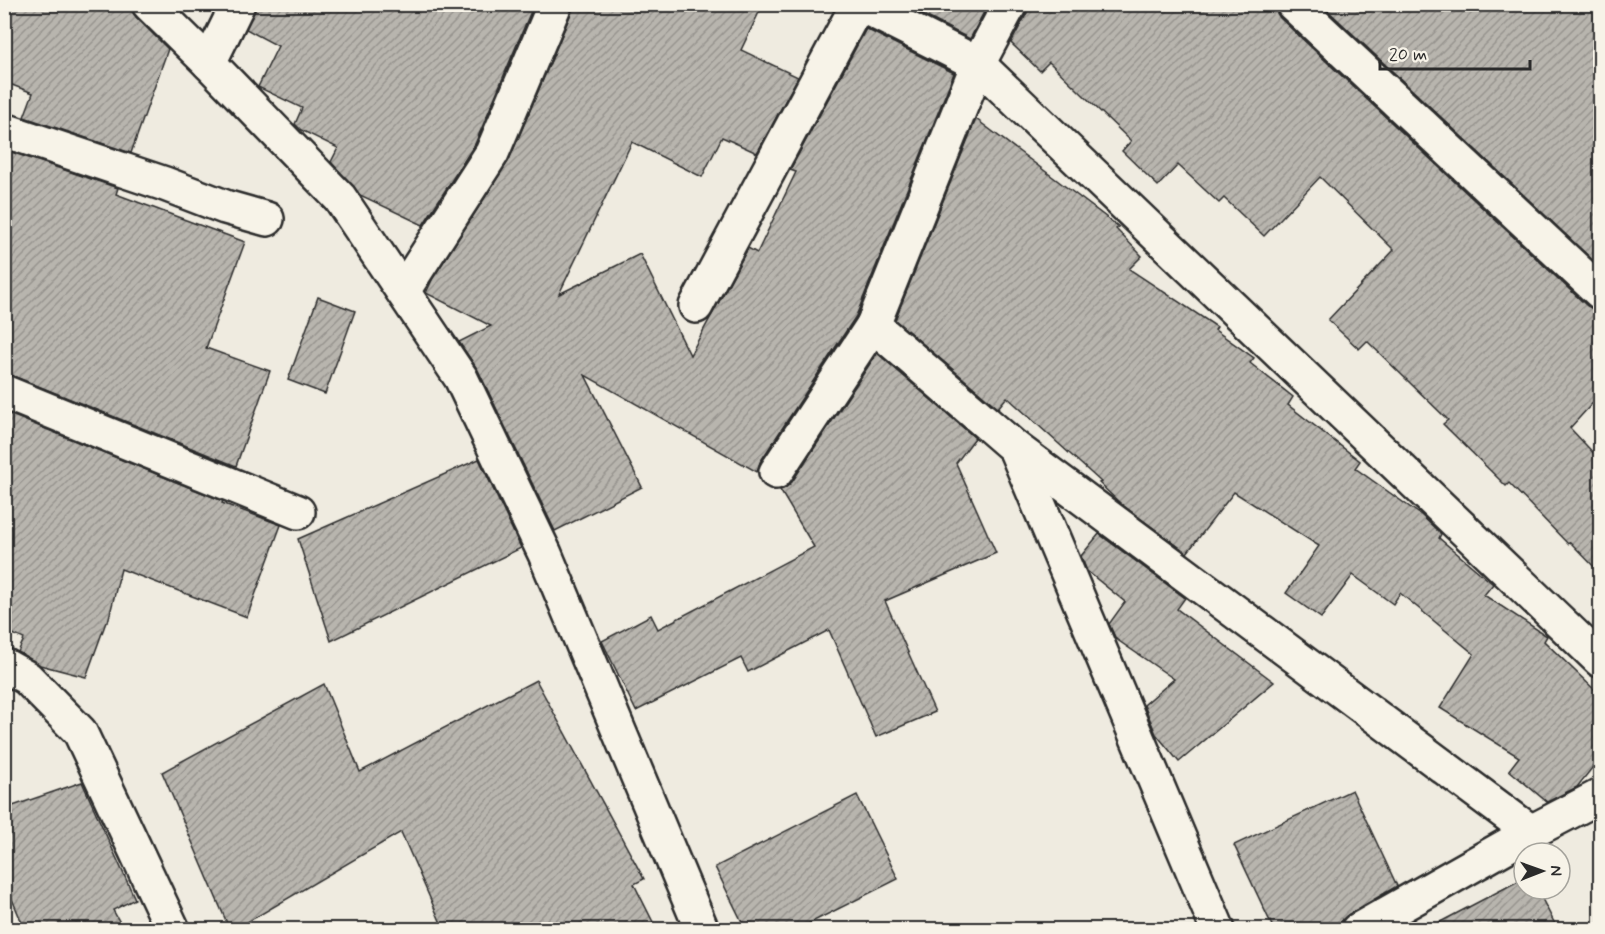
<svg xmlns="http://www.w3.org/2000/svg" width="1605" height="934" font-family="Mynerve,sans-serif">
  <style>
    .building { fill: url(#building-hatch); stroke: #2b2b2b; stroke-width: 1.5 }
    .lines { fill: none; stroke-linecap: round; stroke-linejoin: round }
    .street-casing { stroke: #2b2b2b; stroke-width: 38 }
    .street { stroke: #f7f3e8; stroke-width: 33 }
  </style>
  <defs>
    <pattern id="building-hatch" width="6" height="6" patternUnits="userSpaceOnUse" patternTransform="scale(1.5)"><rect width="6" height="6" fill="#b8b5ae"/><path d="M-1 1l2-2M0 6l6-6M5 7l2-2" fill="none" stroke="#96938e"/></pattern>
  </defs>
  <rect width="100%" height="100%" fill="#efebe0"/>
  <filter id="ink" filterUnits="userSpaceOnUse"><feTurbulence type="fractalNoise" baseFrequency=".0167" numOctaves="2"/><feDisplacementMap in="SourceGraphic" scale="12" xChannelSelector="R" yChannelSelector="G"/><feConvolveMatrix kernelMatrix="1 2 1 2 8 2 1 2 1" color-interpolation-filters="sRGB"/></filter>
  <g filter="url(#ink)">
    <g class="building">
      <path d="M 4,4 L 131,4 L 131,10 L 136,17 L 168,49 L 131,153 L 24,117 L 33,93 L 4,82 Z"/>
      <path d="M 256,4 L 534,4 L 475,144 L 423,225 L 360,195 L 331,162 L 338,148 L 301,130 L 295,124 L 302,108 L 258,87 L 278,46 L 246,29 Z"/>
      <path d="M 573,4 L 763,4 L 741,50 L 798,77 L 757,153 L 722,137 L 702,177 L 632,142 L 559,294 L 640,254 L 690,355 L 748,248 L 757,253 L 796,172 L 790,170 L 866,29 L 954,73 L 856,316 L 760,462 L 757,472 L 585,375 L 642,487 L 555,531 L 478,370 L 459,342 L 491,326 L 426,293 L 433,278 L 509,160 L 572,11 Z"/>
      <path d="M 902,4 L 988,4 L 970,39 Z"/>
      <path d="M 1029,4 L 1275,4 L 1275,10 L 1280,18 L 1587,306 L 1595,310 L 1600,310 L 1600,395 L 1570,428 L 1600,460 L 1600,573 L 1570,542 L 1568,544 L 1509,483 L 1506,486 L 1443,424 L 1448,420 L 1367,341 L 1359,349 L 1328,320 L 1394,250 L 1320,177 L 1264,236 L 1224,198 L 1219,203 L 1178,165 L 1158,186 L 1122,151 L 1131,141 L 1049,62 L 1040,71 L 1011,43 L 1027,13 Z"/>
      <path d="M 1321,4 L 1600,4 L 1600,267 Z"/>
      <path d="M 976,119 L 1119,227 L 1116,229 L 1142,256 L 1129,269 L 1217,327 L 1215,330 L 1254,358 L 1250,363 L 1293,397 L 1288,405 L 1360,461 L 1355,468 L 1421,515 L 1441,534 L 1439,538 L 1493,584 L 1484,595 L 1547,636 L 1544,641 L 1600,695 L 1600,758 L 1577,787 L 1547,802 L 1509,770 L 1519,757 L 1440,708 L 1474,654 L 1400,593 L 1393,604 L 1353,575 L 1321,618 L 1286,593 L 1319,546 L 1234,492 L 1187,553 L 1121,504 L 1099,483 L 1101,482 L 1007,397 L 998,408 L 895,320 Z"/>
      <path d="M 11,152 L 118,188 L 116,194 L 245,242 L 206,348 L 270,371 L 236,466 L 11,375 L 4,374 L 4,169 Z"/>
      <path d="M 318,297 L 355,311 L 325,394 L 288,380 Z"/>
      <path d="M 877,353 L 975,438 L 956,463 L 996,553 L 885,601 L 935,712 L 876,737 L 829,630 L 748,672 L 741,658 L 636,711 L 602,641 L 651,615 L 658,629 L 814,547 L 780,490 L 785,488 L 792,482 Z"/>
      <path d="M 4,412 L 223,501 L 222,503 L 281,525 L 247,617 L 121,569 L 108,622 L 106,622 L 86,677 L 40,665 L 18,652 L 24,639 L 4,630 Z"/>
      <path d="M 479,459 L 521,548 L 331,641 L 298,539 Z"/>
      <path d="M 1099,534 L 1185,598 L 1177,609 L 1274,682 L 1179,762 L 1156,734 L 1144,705 L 1174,679 L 1116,639 L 1109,624 L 1125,602 L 1087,571 L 1081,556 Z"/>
      <path d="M 536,680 L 644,879 L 634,884 L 657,930 L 444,930 L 401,832 L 234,930 L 230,930 L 162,772 L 324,684 L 360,772 Z"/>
      <path d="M 82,782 L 135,899 L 113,910 L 124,930 L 25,930 L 4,880 L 4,809 Z"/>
      <path d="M 1352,790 L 1397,886 L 1349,914 L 1342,920 L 1339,930 L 1274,930 L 1234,845 Z"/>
      <path d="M 857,795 L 898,879 L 796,930 L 746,930 L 715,867 Z"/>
      <path d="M 1524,878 L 1524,889 L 1537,889 L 1558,930 L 1425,930 Z"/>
      <path d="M 1413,920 L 1418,930 L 1397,930 Z"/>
    </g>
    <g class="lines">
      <g class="street-casing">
        <g id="street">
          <path d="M 149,4 L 209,63 L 340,198 L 461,378 L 545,554 L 702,930"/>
          <path d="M 859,4 L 978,64 L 1600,660"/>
          <path d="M 1010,4 L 978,64 L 873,325 L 1014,447 L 1531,832"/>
          <path d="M 1293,4 L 1600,292"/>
          <path d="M 209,63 L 238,4"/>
          <path d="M 4,130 L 165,184 L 225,207 L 267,219"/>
          <path d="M 403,291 L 492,153 L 555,4"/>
          <path d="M 696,306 L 858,4"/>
          <path d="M 4,392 L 298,512"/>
          <path d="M 1015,448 L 1218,930"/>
          <path d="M 776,472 L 873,325"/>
          <path d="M 4,665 L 27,678 L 80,732 L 173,930"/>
          <path d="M 1358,930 L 1531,832 L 1600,796"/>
        </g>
      </g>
      <use href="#street" class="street"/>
    </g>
  </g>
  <rect width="1605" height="934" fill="none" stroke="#f7f3e8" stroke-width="24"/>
  <rect x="12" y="12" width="1581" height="910" fill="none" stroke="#2b2b2b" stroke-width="2" filter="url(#ink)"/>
  <g transform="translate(1542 871) rotate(89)"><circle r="28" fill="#f7f3e8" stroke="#a5a39c" stroke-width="1.5"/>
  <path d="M0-4.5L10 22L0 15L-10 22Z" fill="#2b2b2b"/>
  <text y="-9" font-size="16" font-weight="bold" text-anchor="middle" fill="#2b2b2b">N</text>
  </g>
  <path d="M1380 60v9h150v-9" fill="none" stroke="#2b2b2b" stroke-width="3"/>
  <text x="1389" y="60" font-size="18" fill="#2b2b2b" stroke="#f7f3e8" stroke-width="4.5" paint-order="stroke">20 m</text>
</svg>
